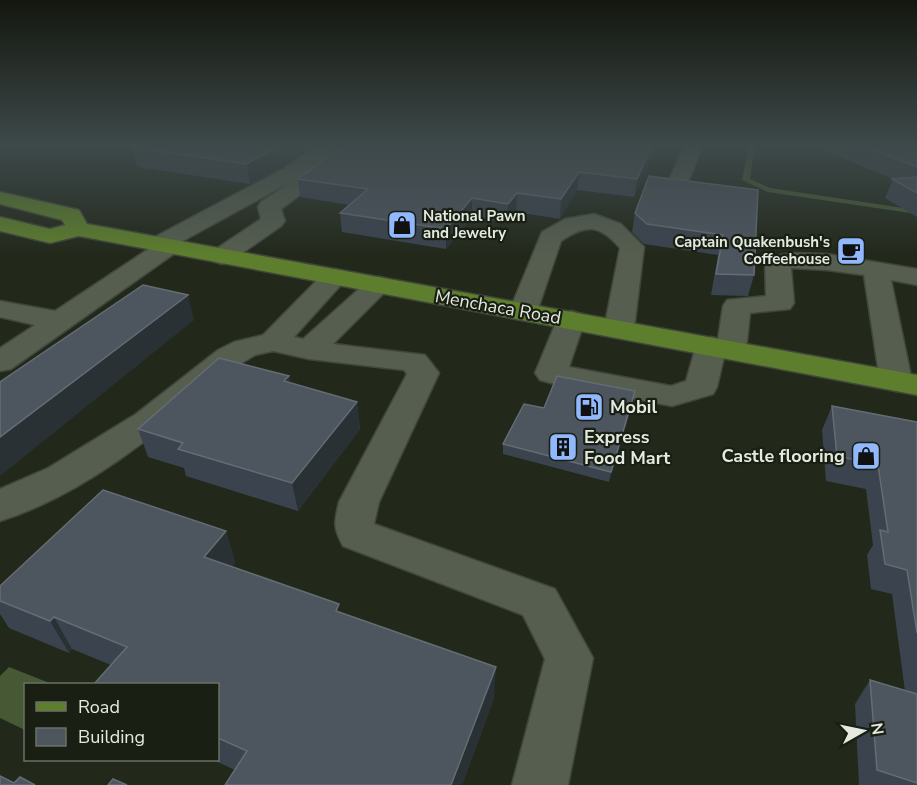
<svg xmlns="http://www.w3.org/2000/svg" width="917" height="785" font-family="'Nunito Sans',sans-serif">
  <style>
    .water { fill: #475934 }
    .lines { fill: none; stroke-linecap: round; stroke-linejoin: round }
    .stream { fill: #475934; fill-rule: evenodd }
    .minor-casing { stroke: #40463b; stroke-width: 3 }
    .major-casing { stroke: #40463b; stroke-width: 3 }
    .minor { fill: #565e4f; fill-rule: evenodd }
    .major { fill: #5d7e2d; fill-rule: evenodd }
    .wall { fill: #3b434f }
    .shaded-wall { fill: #293134 }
    .building { fill: #4d555f; stroke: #656c73; stroke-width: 1.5 }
    .labels { text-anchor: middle; stroke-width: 4.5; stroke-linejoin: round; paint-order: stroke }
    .far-poi-label { font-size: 15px; font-weight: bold; fill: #e5eae1; stroke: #191f12; text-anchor: start }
    .street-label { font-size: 18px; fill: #e5eae1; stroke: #191f12 }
    .poi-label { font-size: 18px; font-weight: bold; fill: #e5eae1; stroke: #191f12; text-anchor: start }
  </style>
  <rect width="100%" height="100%" fill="#22291b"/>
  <path class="water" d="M 9,667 L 52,684 L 26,684 L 25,730 L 0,718 L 0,676 Z"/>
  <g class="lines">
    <path class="stream" d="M 749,145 L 755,145 L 750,179 L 770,188 L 917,210 L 917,214 L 768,192 L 742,180 Z"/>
    <g class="minor-casing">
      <g id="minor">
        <path d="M 318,145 L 339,145 L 322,160 L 344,145 L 366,145 L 281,209 L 285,221 L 281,226 L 231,261 L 222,264 L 213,261 L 209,256 L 213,251 L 261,219 L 258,207 L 261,202 L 294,180 L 179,243 L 181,246 L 178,251 L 11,369 L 0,371 L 0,348 L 35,325 L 0,317 L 0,301 L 55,311 L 150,248 L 148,244 L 151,239 L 283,169 Z"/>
        <path d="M 685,145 L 703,145 L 689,180 L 686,184 L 679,186 L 672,184 L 669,180 Z"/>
        <path d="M 594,214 L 621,224 L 644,247 L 634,329 L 629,335 L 619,338 L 609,335 L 604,329 L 620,248 C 599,224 586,224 561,241 L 537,312 L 533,318 L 523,320 L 513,318 L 509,312 L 542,232 L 565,219 Z"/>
        <path d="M 792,253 L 827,254 L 917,269 L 917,285 L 891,280 L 912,381 L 907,388 L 896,391 L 885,388 L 880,381 L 864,275 L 827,270 L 791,268 L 794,303 L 790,309 L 750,313 L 746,350 L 742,356 L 731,359 L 724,357 L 717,387 L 713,394 L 672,406 L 551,383 L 540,380 L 535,373 L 557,320 L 561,314 L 571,311 L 581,314 L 585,320 L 569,367 L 671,386 L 686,381 L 696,346 L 700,340 L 711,337 L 718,339 L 723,306 L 727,300 L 766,296 L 765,262 L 769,257 Z"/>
        <path d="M 335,269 L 344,271 L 348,277 L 294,337 L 303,339 L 370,279 L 379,277 L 388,279 L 392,285 L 333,344 L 425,355 L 439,373 L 379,502 L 374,524 L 555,589 L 593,658 L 568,785 L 512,785 L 545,659 L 523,615 L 343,546 C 333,527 334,523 339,502 L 407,374 L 404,370 L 309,359 L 273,351 L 255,355 L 240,364 C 169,423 90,493 0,521 L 0,489 L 48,468 L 136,414 L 218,350 L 234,342 L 263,335 L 326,271 Z"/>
      </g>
    </g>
    <g class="major-casing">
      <path id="major" d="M 0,192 L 79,210 L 87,224 L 917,375 L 917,395 L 79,236 L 50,243 L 0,231 L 0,217 L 50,229 L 65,225 L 62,220 L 0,204 Z"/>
    </g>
    <use href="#minor" class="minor"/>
    <use href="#major" class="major"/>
  </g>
  <g class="wall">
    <path d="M 132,145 L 314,145 L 282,167 L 250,184 L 137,167 Z"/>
    <path d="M 345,145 L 657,145 L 634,197 L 577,190 L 560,219 L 516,212 L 507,223 L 472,217 L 446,249 L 342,232 L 340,213 L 350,205 L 300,197 L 298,179 Z"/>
    <path d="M 825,145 L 917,145 L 917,217 L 885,198 L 893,179 L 823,150 Z"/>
    <path d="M 758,190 L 754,275 L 748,296 L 711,295 L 718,255 L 644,244 L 632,232 L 635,213 Z"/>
    <path d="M 289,376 L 290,383 L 357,402 L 360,429 L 298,511 L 186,476 L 184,468 L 148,457 L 138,429 Z"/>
    <path d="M 633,401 L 609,482 L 503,454 L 503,444 L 544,408 Z"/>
    <path d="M 832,406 L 917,422 L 917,785 L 859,785 L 855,704 L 870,680 L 905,691 L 892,594 L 871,589 L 867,555 L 873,545 L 866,489 L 826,481 L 822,430 Z"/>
    <path d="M 226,531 L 235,563 L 232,567 L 341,612 L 494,698 L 462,785 L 225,785 L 235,770 L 211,759 L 218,759 L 218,684 L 111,665 L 72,649 L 69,653 L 9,628 L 0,614 L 0,586 Z"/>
  </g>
  <g class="shaded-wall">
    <path d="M 282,145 L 314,145 L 282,167 L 250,184 L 246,164 Z"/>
    <path d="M 652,145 L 657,145 L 634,197 L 637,179 Z"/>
    <path d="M 579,172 L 577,190 L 560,219 L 561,199 Z"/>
    <path d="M 517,193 L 516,212 L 507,223 L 508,204 Z"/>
    <path d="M 472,198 L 472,217 L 446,249 L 446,229 Z"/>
    <path d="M 188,295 L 194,320 L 0,476 L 0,437 Z"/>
    <path d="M 289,376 L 294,403 L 284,381 Z"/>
    <path d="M 635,391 L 633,401 L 609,482 L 611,472 Z"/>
    <path d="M 357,402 L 360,429 L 298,511 L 292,483 Z"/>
    <path d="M 226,531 L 235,563 L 215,589 L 204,557 Z"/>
    <path d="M 54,617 L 72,649 L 69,653 L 50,621 Z"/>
    <path d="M 496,667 L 494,698 L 462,785 L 451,785 Z"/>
  </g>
  <g class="building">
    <path d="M 132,145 L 282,145 L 246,164 L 132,147 Z"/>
    <path d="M 345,145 L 652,145 L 637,179 L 579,172 L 561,199 L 517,193 L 508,204 L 472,198 L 446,229 L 340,213 L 368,189 L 298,179 Z"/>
    <path d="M 860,145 L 917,145 L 917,167 Z"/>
    <path d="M 649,176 L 758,190 L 754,275 L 716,274 L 723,235 L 647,224 L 635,213 Z"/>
    <path d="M 917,177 L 917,193 L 892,179 Z"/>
    <path d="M 143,285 L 188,295 L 0,437 L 0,382 Z"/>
    <path d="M 219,358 L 289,376 L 284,381 L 357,402 L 292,483 L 178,449 L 183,443 L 138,429 Z"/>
    <path d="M 557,376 L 635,391 L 611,472 L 503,444 L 524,404 L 544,408 Z"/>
    <path d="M 832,406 L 917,422 L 917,633 L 907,570 L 885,564 L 880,530 L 888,532 L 878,465 L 837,456 Z"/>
    <path d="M 103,490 L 226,531 L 204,557 L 339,604 L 336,611 L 496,667 L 451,785 L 225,785 L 247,751 L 218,738 L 218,684 L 94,684 L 127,647 L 54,617 L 50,621 L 0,601 L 0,586 Z"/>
    <path d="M 870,680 L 917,694 L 917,783 L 877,770 Z"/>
    <path d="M 0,776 L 14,783 L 20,777 L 35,785 L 0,785 Z"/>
    <path d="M 113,779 L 127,785 L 108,785 Z"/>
  </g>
  <linearGradient id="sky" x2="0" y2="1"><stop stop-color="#13170f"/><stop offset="0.57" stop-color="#3e494a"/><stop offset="1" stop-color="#3e494a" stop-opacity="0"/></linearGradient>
  <rect width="917" height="255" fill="url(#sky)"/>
  <defs>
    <g id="shop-square" transform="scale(1.5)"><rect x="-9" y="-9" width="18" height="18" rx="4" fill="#91b8fd" stroke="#191f12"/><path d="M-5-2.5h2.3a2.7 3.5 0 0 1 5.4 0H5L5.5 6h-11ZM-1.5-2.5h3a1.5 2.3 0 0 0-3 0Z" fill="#111"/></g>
    <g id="cafe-square" transform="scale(1.5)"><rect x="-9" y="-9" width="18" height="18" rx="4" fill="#91b8fd" stroke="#191f12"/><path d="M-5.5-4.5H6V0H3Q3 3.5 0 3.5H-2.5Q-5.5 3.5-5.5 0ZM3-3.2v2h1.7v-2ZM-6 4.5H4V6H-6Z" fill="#111"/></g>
    <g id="fuel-square" transform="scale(1.5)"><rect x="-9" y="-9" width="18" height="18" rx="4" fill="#91b8fd" stroke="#191f12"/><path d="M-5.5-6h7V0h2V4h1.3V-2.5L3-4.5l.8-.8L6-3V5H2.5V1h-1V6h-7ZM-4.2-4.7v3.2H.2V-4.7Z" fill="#111"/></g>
    <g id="building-square" transform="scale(1.5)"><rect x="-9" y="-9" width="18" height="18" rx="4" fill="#91b8fd" stroke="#191f12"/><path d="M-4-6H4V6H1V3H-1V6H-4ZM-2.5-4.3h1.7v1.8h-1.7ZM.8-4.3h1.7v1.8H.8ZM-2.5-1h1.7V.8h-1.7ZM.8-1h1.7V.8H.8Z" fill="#111"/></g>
  </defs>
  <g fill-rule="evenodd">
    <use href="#shop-square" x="402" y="225"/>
    <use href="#cafe-square" x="851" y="251"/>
    <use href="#fuel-square" x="589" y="407"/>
    <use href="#building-square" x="563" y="447"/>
    <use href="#shop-square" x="866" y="456"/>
  </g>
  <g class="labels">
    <g class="far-poi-label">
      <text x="423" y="221">National Pawn<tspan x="423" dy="17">and Jewelry</tspan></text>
      <text x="830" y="247" text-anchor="end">Captain Quakenbush's<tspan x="830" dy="17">Coffeehouse</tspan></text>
    </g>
    <g class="street-label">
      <text transform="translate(498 307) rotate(10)" y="6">Menchaca Road</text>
    </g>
    <g class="poi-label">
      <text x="610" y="413">Mobil</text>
      <text x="584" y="443">Express<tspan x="584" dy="21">Food Mart</tspan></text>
      <text x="845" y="462" text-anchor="end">Castle flooring</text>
    </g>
  </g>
  <rect x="24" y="683" width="195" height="78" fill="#191f12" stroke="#6b7065" stroke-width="1.5"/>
  <rect x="36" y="702" width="30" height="9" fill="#5d7e2d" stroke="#6b7065" stroke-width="1.5"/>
  <text x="78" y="713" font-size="18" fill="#e5eae1">Road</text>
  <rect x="36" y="728" width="30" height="18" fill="#4d555f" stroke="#6b7065" stroke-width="1.5"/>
  <text x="78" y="743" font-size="18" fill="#e5eae1">Building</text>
  <g transform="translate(863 731) rotate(81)" stroke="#191f12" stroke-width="4.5" paint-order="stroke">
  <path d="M0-4.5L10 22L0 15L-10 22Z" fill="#e5eae1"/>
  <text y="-9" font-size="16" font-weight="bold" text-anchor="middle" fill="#e5eae1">N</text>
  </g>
</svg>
